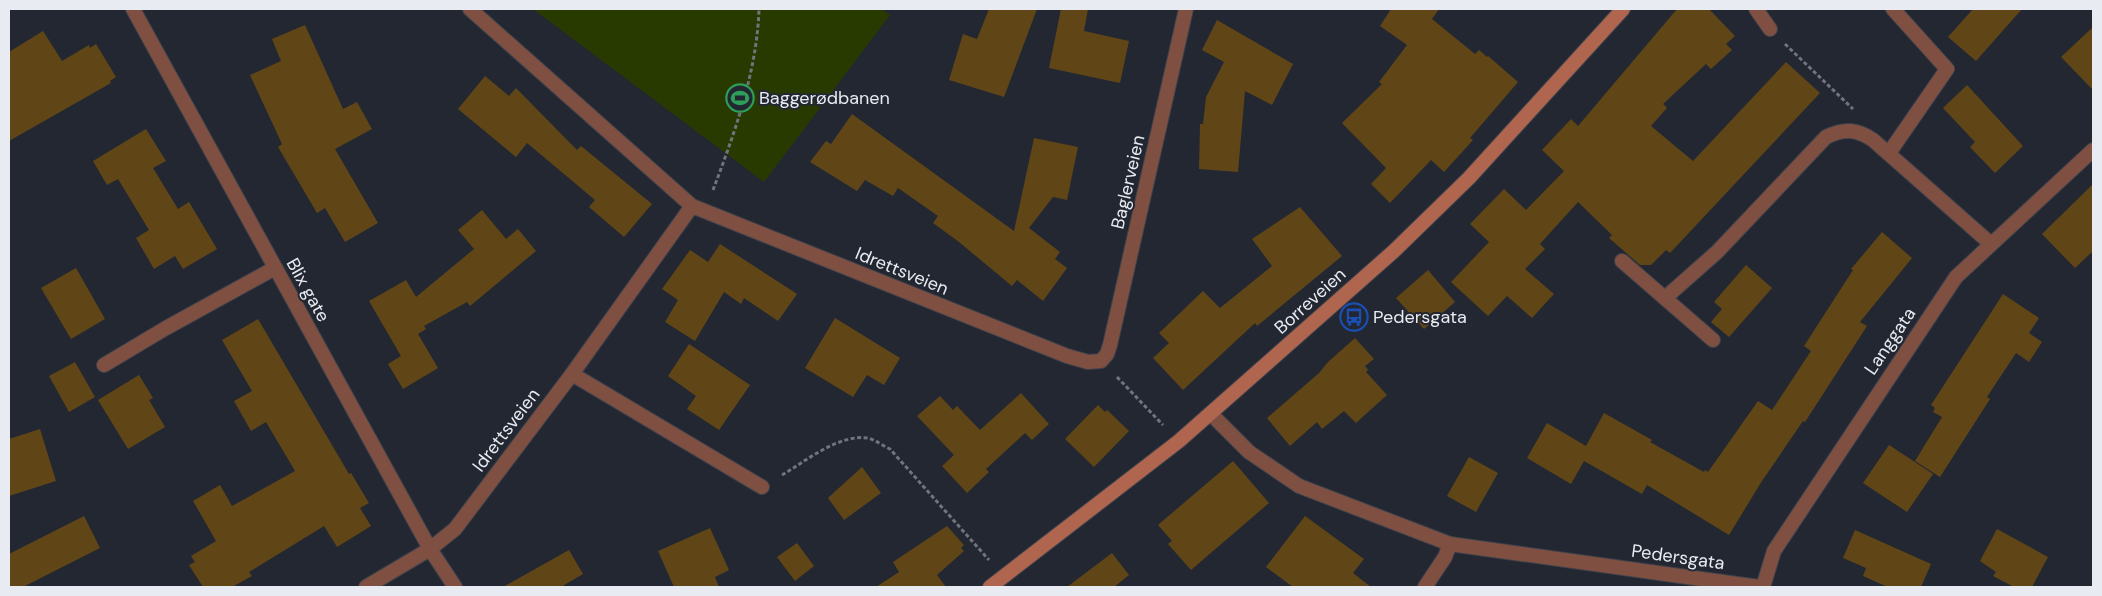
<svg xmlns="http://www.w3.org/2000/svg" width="2102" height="596" font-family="'DM Sans',sans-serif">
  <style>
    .green { fill: #293a00 }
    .building { fill: #604617 }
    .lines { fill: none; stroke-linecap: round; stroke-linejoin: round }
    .service-casing { stroke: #3f424c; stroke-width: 16 }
    .minor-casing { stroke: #3f424c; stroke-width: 16 }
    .secondary-casing { stroke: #3f424c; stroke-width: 16 }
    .path { stroke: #70747c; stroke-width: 3; stroke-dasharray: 4 2.5; stroke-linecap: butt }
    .service { stroke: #7f5041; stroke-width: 14 }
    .minor { stroke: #7f5041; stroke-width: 14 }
    .secondary { stroke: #b0664e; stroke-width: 14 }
    .labels { text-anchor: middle; stroke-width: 4; stroke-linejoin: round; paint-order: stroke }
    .poi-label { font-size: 18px; fill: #e8ebf2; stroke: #232731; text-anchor: start }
    .street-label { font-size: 18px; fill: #e8ebf2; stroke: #232731 }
  </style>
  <rect width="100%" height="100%" fill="#232731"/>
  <path class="green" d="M 533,9 L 882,9 L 890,15 L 764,182 Z"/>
  <g class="building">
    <path d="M 989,9 L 1037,9 L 1004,97 L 949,80 L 963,34 L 977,39 Z"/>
    <path d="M 1061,9 L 1088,9 L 1084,31 L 1129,41 L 1120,83 L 1049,68 Z"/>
    <path d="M 1391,9 L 1439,9 L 1432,19 L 1475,54 L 1479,50 L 1487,57 L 1488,56 L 1518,82 L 1470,138 L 1473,140 L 1444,172 L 1431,160 L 1390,203 L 1371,184 L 1386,168 L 1342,123 L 1382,84 L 1379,82 L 1407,45 L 1380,26 Z"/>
    <path d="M 1677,9 L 1709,9 L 1735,36 L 1726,44 L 1732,50 L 1711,69 L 1706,64 L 1663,104 L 1667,108 L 1651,126 L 1693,161 L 1786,62 L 1820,93 L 1670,253 L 1666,250 L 1651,265 L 1640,265 L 1609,238 L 1612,235 L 1578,202 L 1540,244 L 1545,249 L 1525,269 L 1554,294 L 1532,318 L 1507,296 L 1488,316 L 1451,282 L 1489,242 L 1470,224 L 1504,189 L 1526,210 L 1564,171 L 1542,150 L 1571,119 L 1578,126 Z"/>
    <path d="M 1973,9 L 2022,9 L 1976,61 L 1948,37 Z"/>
    <path d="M 1217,20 L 1293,64 L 1272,105 L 1245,91 L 1238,172 L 1199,169 L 1200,124 L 1203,124 L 1206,97 L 1224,62 L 1202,50 Z"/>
    <path d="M 305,25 L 343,109 L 357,102 L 372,129 L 335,149 L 378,223 L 345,242 L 325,208 L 317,213 L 278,147 L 282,144 L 250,75 L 281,61 L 272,39 Z"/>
    <path d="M 2093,27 L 2093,90 L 2061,57 Z"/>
    <path d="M 43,31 L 62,61 L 89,45 L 90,48 L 96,44 L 116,77 L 110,81 L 111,83 L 9,141 L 9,52 Z"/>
    <path d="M 485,76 L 509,96 L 516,88 L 577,150 L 581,146 L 652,204 L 624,237 L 589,207 L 595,200 L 527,143 L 516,157 L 458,109 Z"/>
    <path d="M 1967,85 L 2023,146 L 1995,173 L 1970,147 L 1975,142 L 1943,108 Z"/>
    <path d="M 852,114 L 1014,231 L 1034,138 L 1078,147 L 1067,200 L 1053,197 L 1029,228 L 1060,252 L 1055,259 L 1067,268 L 1043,301 L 1017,280 L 1012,286 L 959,242 L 933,223 L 938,216 L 898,188 L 893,196 L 865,180 L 857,191 L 810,162 L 826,141 L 831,144 Z"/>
    <path d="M 146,129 L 166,161 L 153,168 L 178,209 L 189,202 L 217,249 L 183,269 L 175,256 L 154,269 L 136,238 L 149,230 L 118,179 L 107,185 L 93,161 Z"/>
    <path d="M 2093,184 L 2093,251 L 2075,268 L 2042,234 Z"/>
    <path d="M 1300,207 L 1342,256 L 1257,326 L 1255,323 L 1183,390 L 1153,358 L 1169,343 L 1159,333 L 1203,291 L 1220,308 L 1272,266 L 1252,239 Z"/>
    <path d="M 482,210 L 506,239 L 518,229 L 536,251 L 470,306 L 467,302 L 424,326 L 426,329 L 418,334 L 438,368 L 403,389 L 388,364 L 401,356 L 369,301 L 406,280 L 416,297 L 474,249 L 458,230 Z"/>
    <path d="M 1882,232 L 1912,258 L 1860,322 L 1867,326 L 1805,422 L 1803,421 L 1762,481 L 1729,535 L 1647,485 L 1642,494 L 1584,461 L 1571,484 L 1527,458 L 1547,423 L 1586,446 L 1604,413 L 1652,440 L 1650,442 L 1704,472 L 1705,470 L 1708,472 L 1758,401 L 1772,410 L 1811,351 L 1804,346 L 1853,270 L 1851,269 Z"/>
    <path d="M 720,244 L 797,294 L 778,321 L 744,298 L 741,304 L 724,292 L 695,341 L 665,322 L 678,300 L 662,289 L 690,250 L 708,262 Z"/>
    <path d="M 1746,265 L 1772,288 L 1729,337 L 1711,322 L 1722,309 L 1714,302 Z"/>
    <path d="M 76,268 L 105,319 L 71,339 L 41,288 Z"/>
    <path d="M 1428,270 L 1455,302 L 1424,329 L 1396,298 Z"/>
    <path d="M 2003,294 L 2039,318 L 2029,333 L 2042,342 L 2029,362 L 2016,353 L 1987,397 L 1990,399 L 1940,477 L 1915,461 L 1942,417 L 1933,412 L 1935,408 L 1931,405 Z"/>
    <path d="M 835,318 L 900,358 L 884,385 L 867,375 L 853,397 L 805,368 Z"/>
    <path d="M 258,319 L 349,474 L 351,473 L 369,503 L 360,508 L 371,526 L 337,547 L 324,526 L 249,572 L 252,576 L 232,587 L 203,587 L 189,565 L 195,562 L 191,556 L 216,541 L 193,501 L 220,485 L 232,506 L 295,471 L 266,422 L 251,431 L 234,401 L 252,391 L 222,340 Z"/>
    <path d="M 1355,338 L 1374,359 L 1365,366 L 1368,370 L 1366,372 L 1387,395 L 1356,423 L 1344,411 L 1322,429 L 1317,422 L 1290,446 L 1267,418 L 1319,373 L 1328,362 Z"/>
    <path d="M 689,344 L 750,385 L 719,430 L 687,409 L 696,396 L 668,376 Z"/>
    <path d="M 75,362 L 95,397 L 69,412 L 49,376 Z"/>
    <path d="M 139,375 L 153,398 L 149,400 L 165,427 L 128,449 L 98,400 Z"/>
    <path d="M 1021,393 L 1049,424 L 1032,440 L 1025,433 L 986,469 L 989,472 L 967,493 L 942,466 L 954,455 L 917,416 L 940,396 L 953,410 L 957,406 L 980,430 Z"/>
    <path d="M 1098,405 L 1105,412 L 1107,410 L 1129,431 L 1094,467 L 1065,439 Z"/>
    <path d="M 40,429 L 56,481 L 9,496 L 9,439 Z"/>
    <path d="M 1889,445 L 1933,474 L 1907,512 L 1863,483 Z"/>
    <path d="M 1469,457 L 1498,473 L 1476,512 L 1447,496 Z"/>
    <path d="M 1233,461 L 1269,503 L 1191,570 L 1168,544 L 1172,541 L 1158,525 Z"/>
    <path d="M 862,467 L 881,493 L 844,520 L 828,498 Z"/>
    <path d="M 84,516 L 100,548 L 23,587 L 9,587 L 9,554 Z"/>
    <path d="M 1305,516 L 1364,559 L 1353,573 L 1371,587 L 1293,587 L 1266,567 Z"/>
    <path d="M 947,526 L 964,545 L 961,548 L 964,551 L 937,575 L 946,587 L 876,587 L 899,572 L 893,562 Z"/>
    <path d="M 710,528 L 729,570 L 715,577 L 719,587 L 674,587 L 658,551 Z"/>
    <path d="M 1997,529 L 2048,557 L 2032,587 L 2014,587 L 1993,576 L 1996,572 L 1980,561 Z"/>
    <path d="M 1855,530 L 1931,564 L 1921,587 L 1888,587 L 1863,576 L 1866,568 L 1843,558 Z"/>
    <path d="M 797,543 L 814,566 L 795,581 L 777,557 Z"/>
    <path d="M 569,550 L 583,574 L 561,587 L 503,587 Z"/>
    <path d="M 1112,553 L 1129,575 L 1114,587 L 1067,587 Z"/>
  </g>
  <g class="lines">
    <g class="service-casing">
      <g id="service">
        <path d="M 1756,9 L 1770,29"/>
        <path d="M 1889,153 L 1947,69 L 1893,9"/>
        <path d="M 1622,261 L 1713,340"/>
        <path d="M 1665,298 L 1717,252 L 1826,137 C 1844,128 1857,129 1873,140 L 1991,244"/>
        <path d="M 104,365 L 166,328 L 275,268"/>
      </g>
    </g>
    <g class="minor-casing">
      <g id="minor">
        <path d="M 133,9 L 430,549 L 455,587"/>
        <path d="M 470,9 L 692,206 L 1067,356 L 1088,362 L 1101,361 L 1107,354 L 1110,345 L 1186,9"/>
        <path d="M 572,374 L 762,487"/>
        <path d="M 1211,414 L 1249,452 L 1299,486 L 1450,544 L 1759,587"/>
        <path d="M 366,587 L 430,549 L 455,529 L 572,374 L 692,206"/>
        <path d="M 1425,587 L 1445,557 L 1450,544"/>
        <path d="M 1763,587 L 1774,551 L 1956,277 L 2093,150"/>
      </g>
    </g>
    <g class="secondary-casing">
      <path id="secondary" d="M 990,587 L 1179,441 L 1394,251 L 1469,178 L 1623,9"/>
    </g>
    <g class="path">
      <path d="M 1785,44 L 1853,109"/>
      <path d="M 713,190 C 735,132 757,71 759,9"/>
      <path d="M 1117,377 L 1163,425"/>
      <path d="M 782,475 C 806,461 838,434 868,438 C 876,440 883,446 890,449 L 989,560"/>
    </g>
    <use href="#service" class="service"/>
    <use href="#minor" class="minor"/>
    <use href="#secondary" class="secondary"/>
  </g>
  <defs>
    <g id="stadium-ring" transform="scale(1.4375)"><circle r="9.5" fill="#232731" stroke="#2e9e5b" stroke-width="1.5"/><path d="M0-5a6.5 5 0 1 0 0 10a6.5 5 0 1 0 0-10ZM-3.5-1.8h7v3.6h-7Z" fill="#2e9e5b"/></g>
    <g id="bus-ring" transform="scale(1.4375)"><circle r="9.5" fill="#232731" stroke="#1a4fb4" stroke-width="1.5"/><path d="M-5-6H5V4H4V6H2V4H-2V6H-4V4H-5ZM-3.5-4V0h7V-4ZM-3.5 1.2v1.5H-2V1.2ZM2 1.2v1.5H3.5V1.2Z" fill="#1a4fb4"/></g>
  </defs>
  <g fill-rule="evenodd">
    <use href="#stadium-ring" x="740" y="98"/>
    <use href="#bus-ring" x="1354" y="317"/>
  </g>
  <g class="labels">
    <g class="poi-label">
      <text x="759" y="104">Baggerødbanen</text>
      <text x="1373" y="323">Pedersgata</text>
    </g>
    <g class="street-label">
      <text transform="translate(1128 182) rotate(-77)" y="6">Baglerveien</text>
      <text transform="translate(902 271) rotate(22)" y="6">Idrettsveien</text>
      <text transform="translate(308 290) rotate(61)" y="6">Blix gate</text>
      <text transform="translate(1310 301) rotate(-42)" y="6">Borreveien</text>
      <text transform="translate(1890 341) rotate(-56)" y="6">Langgata</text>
      <text transform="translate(506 430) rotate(-53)" y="6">Idrettsveien</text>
      <text transform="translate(1678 557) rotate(8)" y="6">Pedersgata</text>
    </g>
  </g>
  <rect width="2102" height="596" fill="none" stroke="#e8ebf2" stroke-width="20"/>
</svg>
